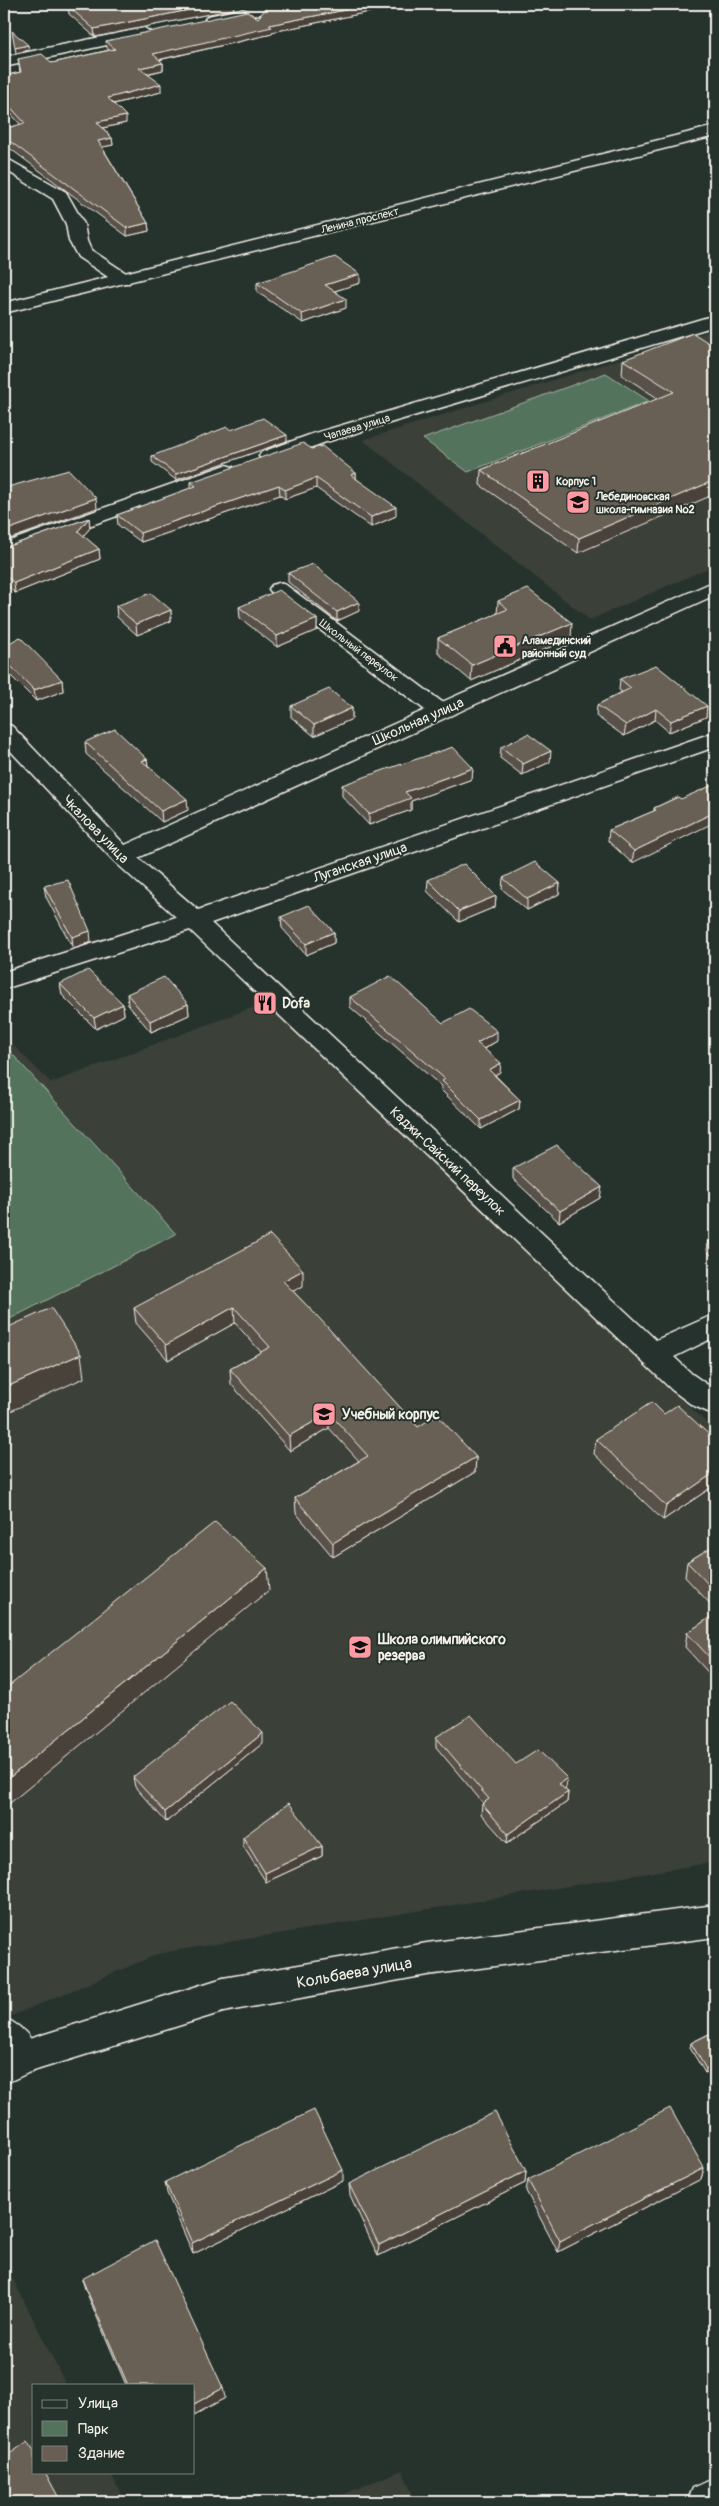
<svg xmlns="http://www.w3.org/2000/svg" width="719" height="2506" font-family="Pangolin,sans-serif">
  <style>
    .built { fill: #3a4039 }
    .green { fill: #53735c; stroke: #a4b2a2 }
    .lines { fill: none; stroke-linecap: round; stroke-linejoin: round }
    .minor-casing { stroke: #f4f1e8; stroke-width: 3 }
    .major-casing { stroke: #f4f1e8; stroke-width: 3 }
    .minor { fill: #26332d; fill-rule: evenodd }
    .major { fill: #26332d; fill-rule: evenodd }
    .wall { fill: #595148; stroke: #f4f1e8 }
    .shaded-wall { fill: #49423b; stroke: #f4f1e8 }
    .building { fill: #685e54; stroke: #f4f1e8 }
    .labels { text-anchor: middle; stroke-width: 4; stroke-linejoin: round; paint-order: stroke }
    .far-street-label { font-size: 11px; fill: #f4f1e8; stroke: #26332d }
    .far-poi-label { font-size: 11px; font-weight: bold; fill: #f4f1e8; stroke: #26332d; text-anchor: start }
    .street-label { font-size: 14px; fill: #f4f1e8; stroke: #26332d }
    .poi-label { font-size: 14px; font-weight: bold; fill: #f4f1e8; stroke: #26332d; text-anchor: start }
    .near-street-label { font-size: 16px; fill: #f4f1e8; stroke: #26332d }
  </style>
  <rect width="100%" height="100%" fill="#26332d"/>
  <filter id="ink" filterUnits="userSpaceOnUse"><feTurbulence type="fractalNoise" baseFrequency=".02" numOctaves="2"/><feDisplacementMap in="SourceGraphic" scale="10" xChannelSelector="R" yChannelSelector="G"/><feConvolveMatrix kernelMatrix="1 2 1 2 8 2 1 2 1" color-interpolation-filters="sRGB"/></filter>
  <g filter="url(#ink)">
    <g class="built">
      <path d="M 715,329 L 715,565 L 590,620 L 363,440 Z"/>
      <path d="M 265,1003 L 715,1431 L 715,1862 L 161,1953 L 4,2019 L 4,1036 L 51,1083 Z"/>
      <path d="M 4,2261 L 66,2385 L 34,2385 L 34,2472 L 110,2472 L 125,2502 L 4,2502 Z"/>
      <path d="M 402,2470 L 416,2502 L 325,2502 Z"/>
    </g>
    <g class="green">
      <path d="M 606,373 L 649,401 L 468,472 L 423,439 Z"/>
      <path d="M 4,1045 L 176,1234 L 4,1322 Z"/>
    </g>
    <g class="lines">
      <g class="minor-casing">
        <g id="minor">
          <path d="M 266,4 L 294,4 L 287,8 L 213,24 L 205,19 L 208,16 Z"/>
          <path d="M 144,28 L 152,33 L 149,36 L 4,67 L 4,57 Z"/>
          <path d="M 4,157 L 66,192 L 84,224 L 87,241 L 91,250 L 129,275 L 132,279 L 129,283 L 117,283 L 78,257 L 69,241 L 66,224 L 53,199 L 4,169 Z"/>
          <path d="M 715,315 L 715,326 L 326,442 L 276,460 L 262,460 L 259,456 L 262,452 L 312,434 Z"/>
          <path d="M 226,465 L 233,467 L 236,471 L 233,475 L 4,556 L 4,543 Z"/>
          <path d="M 715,581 L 715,595 L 138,858 L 198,910 L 715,732 L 715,747 L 211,923 L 656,1340 L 715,1314 L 715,1337 L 674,1357 L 692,1374 L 715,1390 L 715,1415 L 692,1405 L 672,1390 L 190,930 L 4,989 L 4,972 L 176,917 L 114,861 L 4,744 L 4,724 L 12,726 L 125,845 L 425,710 L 272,593 L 269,589 L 272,585 L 279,583 L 286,585 L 442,702 Z"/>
          <path d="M 4,2018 C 22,2025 33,2039 41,2057 L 36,2069 L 23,2074 L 10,2069 L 4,2062 Z"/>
          <path d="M 715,2478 L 715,2502 L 687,2502 L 693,2488 Z"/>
        </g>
      </g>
      <g class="major-casing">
        <g id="major">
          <path d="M 715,126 L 715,136 L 4,313 L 4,303 Z"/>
          <path d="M 715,1905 L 715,1937 L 427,1975 L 223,2012 L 30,2072 L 4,2084 L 4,2048 L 10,2045 L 223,1978 L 427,1943 Z"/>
        </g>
      </g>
      <use href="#minor" class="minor"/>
      <use href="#major" class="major"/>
    </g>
    <g class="wall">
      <path d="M 77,4 L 233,4 L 234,9 L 95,37 L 69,14 L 68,6 Z"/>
      <path d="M 283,4 L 415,4 L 400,7 L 398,6 L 272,32 L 272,34 L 159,60 L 163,63 L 163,70 L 147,74 L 161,92 L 114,104 L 126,123 L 103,128 L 112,138 L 113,145 L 102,147 L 148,223 L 149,231 L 127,236 L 4,144 L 4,129 L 21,125 L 4,106 L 4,76 L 20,72 L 18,59 L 52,63 L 109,50 L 107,48 L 106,41 L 258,18 Z"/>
      <path d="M 257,283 L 360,283 L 335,291 L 346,308 L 303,323 L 257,292 Z"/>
      <path d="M 715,347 L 578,553 L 480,485 L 481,470 L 659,399 L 622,375 L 623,360 Z"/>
      <path d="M 287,441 L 176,480 L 152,462 L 152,456 Z"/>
      <path d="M 312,449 L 356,473 L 356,478 L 396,516 L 371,527 L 316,488 L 285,499 L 280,495 L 141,542 L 118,525 L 117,515 L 191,488 L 191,482 Z"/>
      <path d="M 89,518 L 90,528 L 83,536 L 99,549 L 100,559 L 15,593 L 8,586 L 4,588 L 4,548 Z"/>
      <path d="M 288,573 L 359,611 L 337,621 L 288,582 Z"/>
      <path d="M 498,601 L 571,638 L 471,681 L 438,653 L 438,638 L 497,614 Z"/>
      <path d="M 116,606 L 171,610 L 171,621 L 137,635 L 117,617 Z"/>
      <path d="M 239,607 L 317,619 L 317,630 L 277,647 L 240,618 Z"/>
      <path d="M 4,646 L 62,680 L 63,691 L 36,701 L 4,669 Z"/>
      <path d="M 620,679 L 707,706 L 706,717 L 669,732 L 655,720 L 624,736 L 596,716 L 597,705 L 622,692 L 619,690 Z"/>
      <path d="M 291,706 L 352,708 L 352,719 L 314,736 L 291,717 Z"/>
      <path d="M 85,742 L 147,759 L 148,766 L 188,810 L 162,822 L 86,754 Z"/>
      <path d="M 501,747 L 550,762 L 522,775 L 500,758 Z"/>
      <path d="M 473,768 L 472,779 L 411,801 L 411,810 L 369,825 L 342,796 L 342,785 Z"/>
      <path d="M 678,797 L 632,863 L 608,841 L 609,830 L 654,811 L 654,808 Z"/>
      <path d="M 503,878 L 560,883 L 559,894 L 527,910 L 502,889 Z"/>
      <path d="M 428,880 L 496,896 L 495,907 L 459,922 L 427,891 Z"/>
      <path d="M 44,886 L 91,942 L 73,948 L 46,897 Z"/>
      <path d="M 281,917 L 334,932 L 334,943 L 306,955 L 282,928 Z"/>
      <path d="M 60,984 L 123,1004 L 124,1015 L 96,1029 L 62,995 Z"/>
      <path d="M 127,994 L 188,1004 L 189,1015 L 151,1032 L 128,1005 Z"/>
      <path d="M 350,997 L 443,1023 L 497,1041 L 484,1049 L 500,1072 L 495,1075 L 520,1100 L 519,1109 L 481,1129 L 441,1090 L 441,1086 L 350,1007 Z"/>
      <path d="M 513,1168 L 600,1198 L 559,1222 L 513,1179 Z"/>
      <path d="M 715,1238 L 715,1259 L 707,1251 L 708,1242 Z"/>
      <path d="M 303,1286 L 293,1291 L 418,1427 L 476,1457 L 475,1472 L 333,1557 L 296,1513 L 295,1498 L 359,1461 L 329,1428 L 290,1451 L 231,1384 L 230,1369 L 261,1352 L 235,1323 L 168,1360 L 136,1323 L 134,1308 Z"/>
      <path d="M 664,1414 L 715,1440 L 715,1485 L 663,1520 L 594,1454 L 596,1439 Z"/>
      <path d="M 715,1545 L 715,1609 L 685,1577 L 687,1562 Z"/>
      <path d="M 715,1614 L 715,1680 L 685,1647 L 687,1633 Z"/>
      <path d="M 436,1737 L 566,1788 L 564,1788 L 568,1792 L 567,1802 L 507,1843 L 481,1814 L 482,1804 L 483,1803 L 436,1747 Z"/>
      <path d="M 263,1743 L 166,1822 L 135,1787 L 133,1777 Z"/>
      <path d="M 243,1837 L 322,1846 L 322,1856 L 266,1882 L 243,1846 Z"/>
      <path d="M 715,2031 L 715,2068 L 705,2073 L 690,2048 L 691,2043 Z"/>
      <path d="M 704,2168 L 701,2179 L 558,2252 L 526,2191 L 528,2180 Z"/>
      <path d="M 526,2171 L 525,2183 L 378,2256 L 350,2195 L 349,2184 Z"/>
      <path d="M 343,2181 L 193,2254 L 167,2193 L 165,2182 Z"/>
      <path d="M 82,2279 L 225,2398 L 194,2415 L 194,2385 L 126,2385 L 85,2289 Z"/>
    </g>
    <g class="shaded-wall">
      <path d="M 219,4 L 233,4 L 234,9 L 95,37 L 94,29 Z"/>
      <path d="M 375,4 L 398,4 L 398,6 L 272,32 L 272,34 L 153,61 L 153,54 L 269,25 Z"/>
      <path d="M 400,4 L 415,4 L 400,7 Z"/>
      <path d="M 28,45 L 29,50 L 16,53 L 15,48 Z"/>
      <path d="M 163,63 L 163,70 L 140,75 L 139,68 Z"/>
      <path d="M 161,84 L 161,92 L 109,105 L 108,98 Z"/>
      <path d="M 126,116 L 126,123 L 97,129 L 97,122 Z"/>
      <path d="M 112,138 L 113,145 L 98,148 L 98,141 Z"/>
      <path d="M 148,223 L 149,231 L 127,236 L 127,228 Z"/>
      <path d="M 360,274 L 360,283 L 325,294 L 325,285 Z"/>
      <path d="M 346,299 L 346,308 L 303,323 L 302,314 Z"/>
      <path d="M 287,435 L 287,441 L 176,480 L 176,474 Z"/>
      <path d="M 356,473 L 356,482 L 351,475 Z"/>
      <path d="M 316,478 L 316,488 L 285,499 L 285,490 Z"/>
      <path d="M 715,480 L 715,494 L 578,553 L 579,538 Z"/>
      <path d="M 279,485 L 280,495 L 141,542 L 140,533 Z"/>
      <path d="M 96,498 L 97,508 L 4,541 L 4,531 Z"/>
      <path d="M 396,507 L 396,516 L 371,527 L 371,517 Z"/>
      <path d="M 89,518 L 90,528 L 79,541 L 78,531 Z"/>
      <path d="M 99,549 L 100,559 L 15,593 L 14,583 Z"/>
      <path d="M 7,576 L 8,586 L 4,588 L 4,577 Z"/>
      <path d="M 359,602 L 359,611 L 337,621 L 337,612 Z"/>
      <path d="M 171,610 L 171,621 L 137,635 L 136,624 Z"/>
      <path d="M 317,619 L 317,630 L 277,647 L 277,636 Z"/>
      <path d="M 572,623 L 571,638 L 471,681 L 472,665 Z"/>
      <path d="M 62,680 L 63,691 L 36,701 L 34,690 Z"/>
      <path d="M 707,706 L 706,717 L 669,732 L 671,721 Z"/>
      <path d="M 352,708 L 352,719 L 314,736 L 314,725 Z"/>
      <path d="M 656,709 L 655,720 L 624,736 L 626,725 Z"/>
      <path d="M 551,751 L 550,762 L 522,775 L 523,764 Z"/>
      <path d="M 147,759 L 148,770 L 142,761 Z"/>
      <path d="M 473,768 L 472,779 L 411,801 L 411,810 L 369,825 L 369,814 L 405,792 Z"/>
      <path d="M 187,799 L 188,810 L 162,822 L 161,811 Z"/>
      <path d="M 715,812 L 715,822 L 632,863 L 634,851 Z"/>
      <path d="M 560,883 L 559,894 L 527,910 L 527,899 Z"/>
      <path d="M 496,896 L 495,907 L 459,922 L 459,911 Z"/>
      <path d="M 90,931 L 91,942 L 73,948 L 72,937 Z"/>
      <path d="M 334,932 L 334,943 L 306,955 L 306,944 Z"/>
      <path d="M 123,1004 L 124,1015 L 96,1029 L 94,1018 Z"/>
      <path d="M 188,1004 L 189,1015 L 151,1032 L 150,1021 Z"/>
      <path d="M 497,1031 L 497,1041 L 476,1053 L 477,1043 Z"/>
      <path d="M 501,1063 L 500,1072 L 488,1079 L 489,1070 Z"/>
      <path d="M 520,1100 L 519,1109 L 481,1129 L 481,1120 Z"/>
      <path d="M 602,1187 L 600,1198 L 559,1222 L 560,1211 Z"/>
      <path d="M 303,1270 L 303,1286 L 284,1296 L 283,1281 Z"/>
      <path d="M 234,1307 L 235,1323 L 168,1360 L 166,1345 Z"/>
      <path d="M 81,1354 L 84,1378 L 4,1414 L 4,1388 Z"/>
      <path d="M 329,1413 L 329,1428 L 290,1451 L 289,1436 Z"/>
      <path d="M 476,1457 L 475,1472 L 333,1557 L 333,1543 Z"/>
      <path d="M 715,1472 L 715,1485 L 663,1520 L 666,1506 Z"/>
      <path d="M 267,1568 L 269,1590 L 4,1808 L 4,1782 Z"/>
      <path d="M 263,1733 L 263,1743 L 166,1822 L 165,1812 Z"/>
      <path d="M 567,1778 L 566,1788 L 558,1793 L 559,1784 Z"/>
      <path d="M 568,1792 L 567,1802 L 507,1843 L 508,1834 Z"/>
      <path d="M 322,1846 L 322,1856 L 266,1882 L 265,1873 Z"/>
      <path d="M 715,2064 L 715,2068 L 705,2073 L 706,2069 Z"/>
      <path d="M 704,2168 L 701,2179 L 558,2252 L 560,2241 Z"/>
      <path d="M 343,2170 L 343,2181 L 193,2254 L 192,2243 Z"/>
      <path d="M 526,2171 L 525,2183 L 378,2256 L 379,2245 Z"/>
      <path d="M 223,2388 L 225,2398 L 194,2415 L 194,2404 Z"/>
    </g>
    <g class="building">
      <path d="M 77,4 L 219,4 L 94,29 L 68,6 Z"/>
      <path d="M 283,4 L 375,4 L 269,25 L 272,27 L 153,54 L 163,63 L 139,68 L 161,84 L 108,98 L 126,116 L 97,122 L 112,138 L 98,141 L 148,223 L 127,228 L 4,137 L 4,129 L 25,123 L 4,100 L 4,76 L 21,72 L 18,59 L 42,54 L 52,63 L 115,49 L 106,41 L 247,11 L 258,18 L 267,7 Z"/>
      <path d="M 12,31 L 28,45 L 15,48 Z"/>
      <path d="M 335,257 L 360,274 L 325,285 L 346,299 L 302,314 L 257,283 Z"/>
      <path d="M 693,333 L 715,347 L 715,480 L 579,538 L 481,470 L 674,392 L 623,360 Z"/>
      <path d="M 263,418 L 287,435 L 176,474 L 152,456 L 227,427 L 231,430 Z"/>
      <path d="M 303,443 L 312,449 L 322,446 L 356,473 L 351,475 L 396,507 L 371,517 L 316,478 L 285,490 L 279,485 L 140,533 L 117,515 L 196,486 L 191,482 Z"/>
      <path d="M 69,470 L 96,498 L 4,531 L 4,488 Z"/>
      <path d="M 89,518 L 78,531 L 99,549 L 14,583 L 7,576 L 4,577 L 4,548 Z"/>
      <path d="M 313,564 L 359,602 L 337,612 L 288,573 Z"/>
      <path d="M 528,589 L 572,623 L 472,665 L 438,638 L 508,609 L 498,601 Z"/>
      <path d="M 279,590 L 317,619 L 277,636 L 239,607 Z"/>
      <path d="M 151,593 L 171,610 L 136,624 L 116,606 Z"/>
      <path d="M 20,637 L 62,680 L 34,690 L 4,659 L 4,646 Z"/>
      <path d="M 656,665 L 707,706 L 671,721 L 656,709 L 626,725 L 597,705 L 631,688 L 620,679 Z"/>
      <path d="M 329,689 L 352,708 L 314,725 L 291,706 Z"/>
      <path d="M 115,729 L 147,759 L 142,761 L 187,799 L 161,811 L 85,742 Z"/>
      <path d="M 528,734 L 551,751 L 523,764 L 501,747 Z"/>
      <path d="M 453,747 L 473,768 L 405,792 L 411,798 L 369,814 L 342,785 L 384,770 Z"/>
      <path d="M 715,784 L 715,812 L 634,851 L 609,830 L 656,810 L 654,808 L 678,797 L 681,799 Z"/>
      <path d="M 535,862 L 560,883 L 527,899 L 503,878 Z"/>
      <path d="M 464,864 L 496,896 L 459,911 L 428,880 Z"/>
      <path d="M 68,880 L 90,931 L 72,937 L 44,886 Z"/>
      <path d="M 309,905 L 334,932 L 306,944 L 281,917 Z"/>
      <path d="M 88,970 L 123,1004 L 94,1018 L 60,984 Z"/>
      <path d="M 390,976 L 443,1023 L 469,1009 L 497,1031 L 477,1043 L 501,1063 L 489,1070 L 520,1100 L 481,1120 L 442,1081 L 445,1079 L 350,997 Z"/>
      <path d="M 164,977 L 188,1004 L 150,1021 L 127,994 Z"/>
      <path d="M 557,1145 L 602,1187 L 560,1211 L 513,1168 Z"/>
      <path d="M 270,1235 L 303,1270 L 283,1281 L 320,1319 L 418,1427 L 437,1415 L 476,1457 L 333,1543 L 295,1498 L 368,1456 L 329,1413 L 289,1436 L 230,1369 L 270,1347 L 234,1307 L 166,1345 L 134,1308 Z"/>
      <path d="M 715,1238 L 715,1249 L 708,1242 Z"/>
      <path d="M 51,1308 L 81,1354 L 4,1388 L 4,1329 Z"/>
      <path d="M 652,1402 L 664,1414 L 677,1405 L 715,1440 L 715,1472 L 666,1506 L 596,1439 Z"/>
      <path d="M 215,1522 L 267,1568 L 4,1782 L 4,1690 Z"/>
      <path d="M 715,1545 L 715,1591 L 687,1562 Z"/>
      <path d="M 715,1614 L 715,1663 L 687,1633 Z"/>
      <path d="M 230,1701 L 263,1733 L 165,1812 L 133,1777 Z"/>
      <path d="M 471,1715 L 516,1764 L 538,1750 L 567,1778 L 559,1784 L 568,1792 L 508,1834 L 482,1804 L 489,1799 L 436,1737 Z"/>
      <path d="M 289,1803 L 322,1846 L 265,1873 L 243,1837 Z"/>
      <path d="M 715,2031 L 715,2064 L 706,2069 L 691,2043 Z"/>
      <path d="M 670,2108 L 704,2168 L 560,2241 L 528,2180 Z"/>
      <path d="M 314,2110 L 343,2170 L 192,2243 L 165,2182 Z"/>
      <path d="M 495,2112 L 526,2171 L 379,2245 L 349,2184 Z"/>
      <path d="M 155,2240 L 223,2388 L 194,2404 L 194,2385 L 128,2385 L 82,2279 Z"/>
      <path d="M 28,2441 L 34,2451 L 34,2472 L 45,2472 L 61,2502 L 4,2502 L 4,2458 Z"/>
    </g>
  </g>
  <defs>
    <g id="building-square" transform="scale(1.25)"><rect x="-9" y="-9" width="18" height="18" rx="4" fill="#ff9aa2" stroke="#26332d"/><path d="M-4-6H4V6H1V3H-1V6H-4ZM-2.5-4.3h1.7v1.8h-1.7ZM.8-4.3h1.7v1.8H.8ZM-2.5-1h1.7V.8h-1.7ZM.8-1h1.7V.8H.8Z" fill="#111"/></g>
    <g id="school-square" transform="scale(1.25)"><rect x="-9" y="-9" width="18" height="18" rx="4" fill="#ff9aa2" stroke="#26332d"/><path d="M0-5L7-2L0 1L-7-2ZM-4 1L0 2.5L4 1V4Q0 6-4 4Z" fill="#111"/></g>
    <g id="civic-square" transform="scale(1.25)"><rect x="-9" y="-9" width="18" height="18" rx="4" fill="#ff9aa2" stroke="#26332d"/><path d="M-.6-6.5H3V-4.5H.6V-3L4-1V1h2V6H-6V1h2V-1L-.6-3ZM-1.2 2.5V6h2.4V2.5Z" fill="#111"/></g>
    <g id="restaurant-square" transform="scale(1.25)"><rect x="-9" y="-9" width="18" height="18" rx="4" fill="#ff9aa2" stroke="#26332d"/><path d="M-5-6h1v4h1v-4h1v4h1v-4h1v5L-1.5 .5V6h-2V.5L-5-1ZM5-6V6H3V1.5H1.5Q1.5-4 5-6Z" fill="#111"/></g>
    <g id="university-square" transform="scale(1.25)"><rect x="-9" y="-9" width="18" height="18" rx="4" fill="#ff9aa2" stroke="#26332d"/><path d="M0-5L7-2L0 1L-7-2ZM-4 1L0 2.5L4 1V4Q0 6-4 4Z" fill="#111"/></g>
  </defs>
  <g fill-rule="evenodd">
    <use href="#building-square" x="538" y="481"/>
    <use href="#school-square" x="578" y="502"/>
    <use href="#civic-square" x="505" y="646"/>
    <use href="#restaurant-square" x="265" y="1003"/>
    <use href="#school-square" x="324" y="1414"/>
    <use href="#university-square" x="360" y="1647"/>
  </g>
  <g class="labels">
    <g class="far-street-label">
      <text transform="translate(360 220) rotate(-14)" y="4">Ленина проспект</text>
      <text transform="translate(357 427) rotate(-17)" y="4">Чапаева улица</text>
      <text transform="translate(359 650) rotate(37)" y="4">Школьный переулок</text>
    </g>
    <g class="far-poi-label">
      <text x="556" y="485">Корпус 1</text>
      <text x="596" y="500">Лебединовская<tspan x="596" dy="13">школа-гимназия №2</tspan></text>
      <text x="522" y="644">Аламединский<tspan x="522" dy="13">районный суд</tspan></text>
    </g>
    <g class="street-label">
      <text transform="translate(418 721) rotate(-24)" y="5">Школьная улица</text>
      <text transform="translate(96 829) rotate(46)" y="5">Чкалова улица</text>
      <text transform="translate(360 862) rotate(-19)" y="5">Луганская улица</text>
      <text transform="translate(448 1161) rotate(43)" y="5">Каджи-Сайский переулок</text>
    </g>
    <g class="poi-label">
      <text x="282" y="1008">Dofa</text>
      <text x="342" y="1419">Учебный корпус</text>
      <text x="378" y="1644">Школа олимпийского<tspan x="378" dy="16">резерва</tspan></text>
    </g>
    <g class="near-street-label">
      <text transform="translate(354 1972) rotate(-10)" y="6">Кольбаева улица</text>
    </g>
  </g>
  <rect width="719" height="2506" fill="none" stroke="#26332d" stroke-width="20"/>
  <rect x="10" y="10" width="699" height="2486" fill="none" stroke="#f4f1e8" stroke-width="2" filter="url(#ink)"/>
  <rect x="32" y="2384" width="162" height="90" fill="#26332d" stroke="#787f78"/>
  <rect x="42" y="2400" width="25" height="8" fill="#26332d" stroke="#787f78"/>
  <text x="78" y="2408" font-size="15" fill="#f4f1e8">Улица</text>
  <rect x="42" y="2421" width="25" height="15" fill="#53735c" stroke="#787f78"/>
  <text x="78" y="2434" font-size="15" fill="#f4f1e8">Парк</text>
  <rect x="42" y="2446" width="25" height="15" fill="#685e54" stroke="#787f78"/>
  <text x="78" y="2458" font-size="15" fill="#f4f1e8">Здание</text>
</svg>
